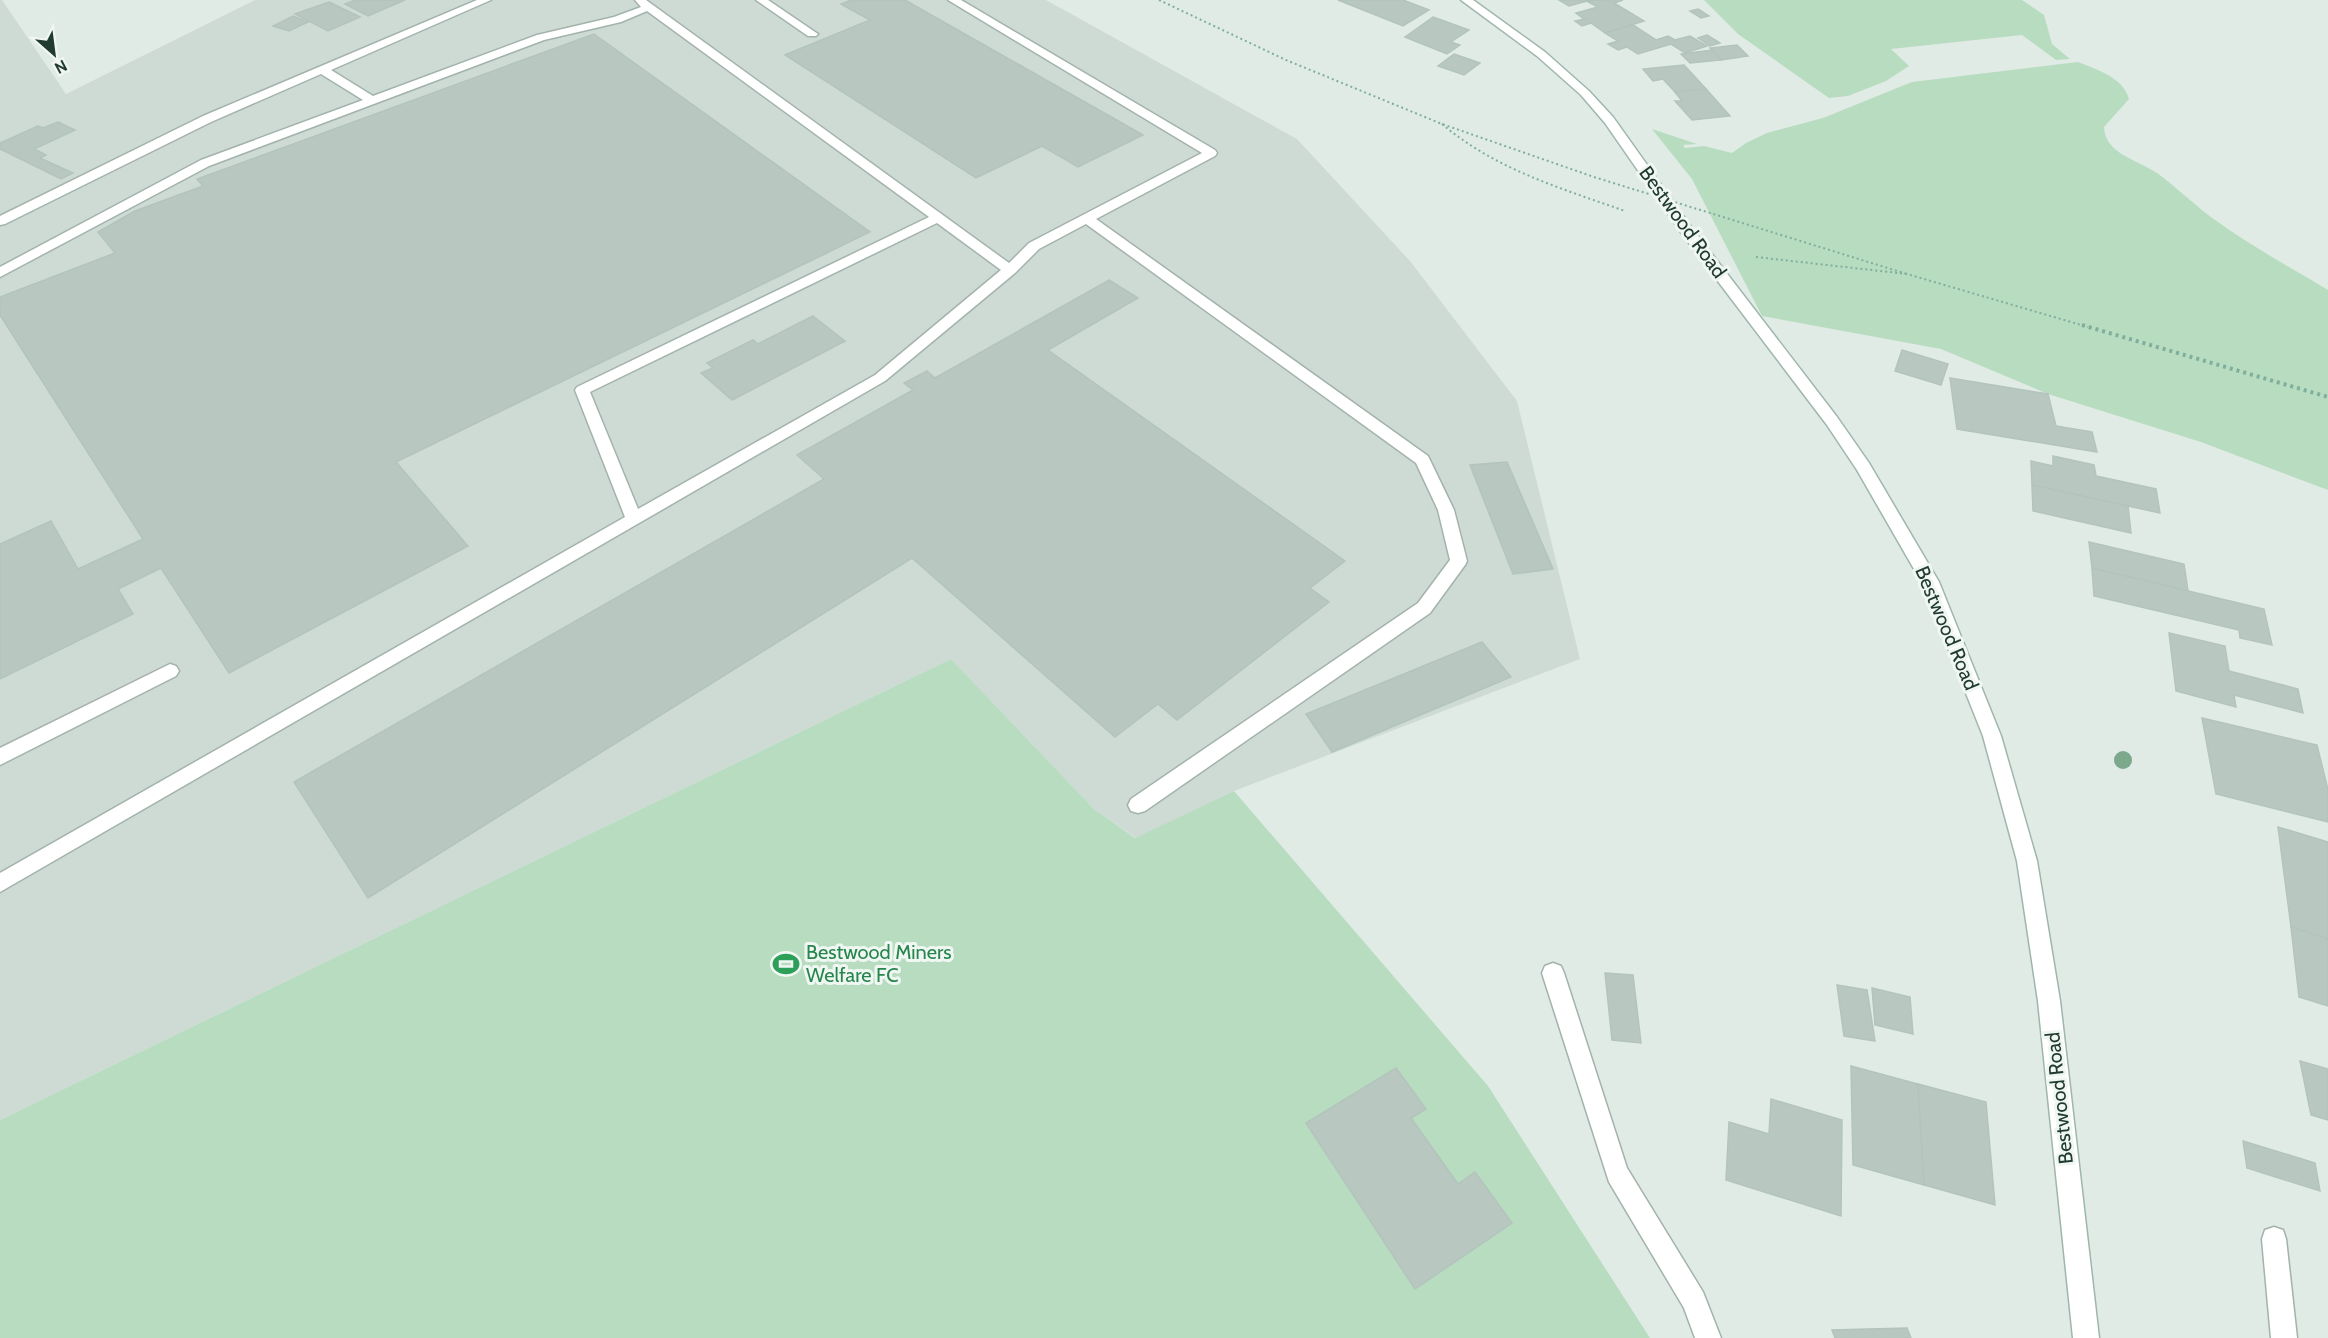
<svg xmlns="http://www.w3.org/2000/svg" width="2328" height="1338" font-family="Cabin,sans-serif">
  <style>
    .built { fill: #cedbd4 }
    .green { fill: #b8dcc0 }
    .building { fill: #b8c8c1; stroke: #b2c4bc; stroke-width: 1.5 }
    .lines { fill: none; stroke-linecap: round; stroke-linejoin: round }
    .service-casing { stroke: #a3b3ac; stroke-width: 3 }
    .secondary-casing { stroke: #9fb6ac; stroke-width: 3 }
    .path-far1 { stroke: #80ae9d; stroke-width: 2; stroke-dasharray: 2 3; stroke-linecap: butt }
    .path { stroke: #80ae9d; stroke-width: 4; stroke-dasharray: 3 4; stroke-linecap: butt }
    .service { fill: #fff; fill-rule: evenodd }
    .secondary { fill: #fff; fill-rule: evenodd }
    .path-bridge { stroke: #80ae9d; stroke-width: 2; stroke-dasharray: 2 3; stroke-linecap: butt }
    .tree { fill: #7ca88b }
    .labels { text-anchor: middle; stroke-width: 6; stroke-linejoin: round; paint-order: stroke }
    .street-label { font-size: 20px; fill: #213b32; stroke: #f0f7f3 }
    .leisure-label { font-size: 20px; fill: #27864d; stroke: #f0f7f3; text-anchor: start }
  </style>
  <rect width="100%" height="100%" fill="#e0ebe5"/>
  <path class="built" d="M 0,0 L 2,0 L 66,94 L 255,0 L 1046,0 L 1297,139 L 1410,261 L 1517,401 L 1580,659 L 1234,791 L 1136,838 L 1094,809 L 951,659 L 0,1120 Z"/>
  <g class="green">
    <path d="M 1704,0 L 2022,0 L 2044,15 L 2052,44 L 2070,59 L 2056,60 L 2022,35 L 1891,49 L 1909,66 L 1886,81 L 1848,96 L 1829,98 L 1738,34 Z"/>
    <path d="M 2078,62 C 2096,69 2124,78 2129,99 L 2104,127 C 2105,154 2138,160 2157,173 C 2178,188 2196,207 2218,222 C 2253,247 2291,268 2328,290 L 2328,490 L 2201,442 L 2048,394 L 1941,349 L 1762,316 L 1692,179 L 1652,129 L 1697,144 L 1683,145 L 1685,148 L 1704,146 L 1732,153 L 1746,143 L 1767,133 L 1823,118 L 1912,82 Z"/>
    <path d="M 951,659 L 1094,809 L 1135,838 L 1234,791 L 1488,1086 L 1650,1338 L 0,1338 L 0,1120 Z"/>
  </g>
  <g class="building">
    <path d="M 355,0 L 405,0 L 368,16 L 345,4 Z"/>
    <path d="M 851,0 L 905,0 L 1143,135 L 1078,167 L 1042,146 L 976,178 L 785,55 L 870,20 L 841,4 Z"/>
    <path d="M 1338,0 L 1403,0 L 1429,10 L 1403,26 Z"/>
    <path d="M 1559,0 L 1591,0 L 1569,6 Z"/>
    <path d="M 1594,0 L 1623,0 L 1614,3 L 1644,21 L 1605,33 L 1591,23 L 1582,26 L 1575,21 L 1584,19 L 1576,13 L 1598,7 L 1588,2 Z"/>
    <path d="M 329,2 L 360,17 L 328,31 L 295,14 Z"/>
    <path d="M 1698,9 L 1709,16 L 1701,18 L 1690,11 Z"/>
    <path d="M 293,16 L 308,22 L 289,31 L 273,26 Z"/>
    <path d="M 1433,17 L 1469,30 L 1451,42 L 1460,45 L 1447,54 L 1405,37 Z"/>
    <path d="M 1633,25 L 1656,40 L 1668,36 L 1675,40 L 1690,36 L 1707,46 L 1685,53 L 1671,44 L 1638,54 L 1627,47 L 1618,50 L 1608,44 L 1618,41 L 1605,33 Z"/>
    <path d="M 594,34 L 870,232 L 396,462 L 468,546 L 229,673 L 161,568 L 118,589 L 133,614 L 0,679 L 0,544 L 51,521 L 78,569 L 143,539 L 0,315 L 0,297 L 115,253 L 98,232 L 135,211 L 203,186 L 197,179 Z"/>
    <path d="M 1707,35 L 1720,43 L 1710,46 L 1698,38 Z"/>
    <path d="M 1737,45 L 1748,56 L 1721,60 L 1710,48 Z"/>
    <path d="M 1712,50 L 1721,60 L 1690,63 L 1681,54 Z"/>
    <path d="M 1454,54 L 1480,63 L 1464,75 L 1438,66 Z"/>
    <path d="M 1684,65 L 1706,89 L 1675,92 L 1663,79 L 1653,81 L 1643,69 Z"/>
    <path d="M 1706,89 L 1730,116 L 1692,120 L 1675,101 L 1682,101 L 1675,92 Z"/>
    <path d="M 58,122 L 75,130 L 34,149 L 46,155 L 40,158 L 73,173 L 61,179 L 0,149 L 0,143 L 38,126 L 43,128 Z"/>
    <path d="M 1109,280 L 1138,298 L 1048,350 L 1345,561 L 1310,588 L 1329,602 L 1177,720 L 1158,704 L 1115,737 L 912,558 L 368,898 L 294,782 L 824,479 L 797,455 L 913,390 L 904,383 L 927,371 L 935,378 Z"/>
    <path d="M 813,316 L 845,341 L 732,400 L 701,373 L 713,368 L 707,363 L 753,340 L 758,344 Z"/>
    <path d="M 1902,350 L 1948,364 L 1941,385 L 1895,371 Z"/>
    <path d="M 1950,378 L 2048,394 L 2056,426 L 2092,432 L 2097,452 L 1957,429 Z"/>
    <path d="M 2053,456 L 2094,465 L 2096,476 L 2156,489 L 2160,513 L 2032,485 L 2031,461 L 2053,466 Z"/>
    <path d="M 1507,462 L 1553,569 L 1513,574 L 1470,465 Z"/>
    <path d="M 2032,485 L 2128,506 L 2131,533 L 2033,511 Z"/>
    <path d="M 2089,542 L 2184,564 L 2188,591 L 2092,568 Z"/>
    <path d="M 2092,568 L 2264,609 L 2272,645 L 2240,638 L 2239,630 L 2094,596 Z"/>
    <path d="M 2169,633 L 2225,646 L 2229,671 L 2298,689 L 2303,713 L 2234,695 L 2236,707 L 2176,691 Z"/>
    <path d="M 1482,642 L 1511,677 L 1332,752 L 1306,714 Z"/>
    <path d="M 2202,718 L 2317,745 L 2328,790 L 2328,822 L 2216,794 Z"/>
    <path d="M 2278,827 L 2328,842 L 2328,939 L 2291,927 Z"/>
    <path d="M 2291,927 L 2328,939 L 2328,1006 L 2299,997 Z"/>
    <path d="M 1605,973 L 1633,975 L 1641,1043 L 1612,1040 Z"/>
    <path d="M 1837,985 L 1867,990 L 1875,1041 L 1844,1036 Z"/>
    <path d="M 1872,988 L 1910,997 L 1913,1034 L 1875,1025 Z"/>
    <path d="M 2300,1061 L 2328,1069 L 2328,1120 L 2311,1115 Z"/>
    <path d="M 1851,1066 L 1918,1084 L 1924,1185 L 1853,1165 Z"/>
    <path d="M 1396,1068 L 1426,1109 L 1411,1118 L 1458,1184 L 1475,1172 L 1512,1223 L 1415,1289 L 1306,1123 Z"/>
    <path d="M 1918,1084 L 1986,1102 L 1995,1205 L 1924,1185 Z"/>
    <path d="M 1771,1099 L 1842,1120 L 1841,1216 L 1726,1180 L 1729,1122 L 1769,1134 Z"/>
    <path d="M 2243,1141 L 2315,1163 L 2320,1191 L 2247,1168 Z"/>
    <path d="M 1907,1328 L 1911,1338 L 1835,1338 L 1832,1330 Z"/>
  </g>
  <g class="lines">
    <g class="service-casing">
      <g id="service">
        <path d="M 477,0 L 491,0 L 331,70 L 373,96 L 537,35 L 614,17 L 641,7 L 635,0 L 646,0 L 1009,263 L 1029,243 L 1202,153 L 948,0 L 961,0 L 1215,150 L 1217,153 L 1215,156 L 1096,219 L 1428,456 L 1454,510 L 1467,561 L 1465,565 L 1430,613 L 1145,811 L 1138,813 L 1131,811 L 1128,805 L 1131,799 L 1418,603 L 1450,560 L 1438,510 L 1416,463 L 1086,224 L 1039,249 L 1015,273 L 885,381 L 0,892 L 0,873 L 625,517 L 575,390 L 577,387 L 929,217 L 647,11 L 621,22 L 544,40 L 209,166 L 0,277 L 0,267 L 201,160 L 363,100 L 321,74 L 211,122 L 5,224 L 0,225 L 0,216 L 203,116 ZM 937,223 L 1001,270 L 875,375 L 638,509 L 590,392 Z"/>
        <path d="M 756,0 L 768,0 L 818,34 L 816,36 L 808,36 Z"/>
        <path d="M 170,664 L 176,666 L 179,671 L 176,676 L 0,765 L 0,748 Z"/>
        <path d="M 1553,963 L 1561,966 L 1564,973 L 1627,1168 L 1703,1292 L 1721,1338 L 1695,1338 L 1684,1308 L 1609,1182 L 1542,973 L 1545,966 Z"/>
        <path d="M 2274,1227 L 2283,1230 L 2286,1239 L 2297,1338 L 2271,1338 L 2262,1239 L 2265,1230 Z"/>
      </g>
    </g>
    <g class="secondary-casing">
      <path id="secondary" d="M 1461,0 L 1473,0 L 1545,52 L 1589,91 L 1613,117 L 1692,228 L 1837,417 L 1869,463 L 1939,582 L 2001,736 L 2037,861 L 2060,1001 L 2099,1338 L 2073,1338 L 2038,1001 L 2017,861 L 1983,736 L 1922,583 L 1857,470 L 1827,425 L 1682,234 L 1605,123 L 1581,95 L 1537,56 Z"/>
    </g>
    <g class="path-far1">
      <path d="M 1159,0 L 1286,60 L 1442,124 L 1594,177"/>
      <path d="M 1442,124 C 1495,169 1560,188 1625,211"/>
      <path d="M 1756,257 L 1907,274 L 2088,327"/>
    </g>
    <path class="path" d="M 2082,325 L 2328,397"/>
    <use href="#service" class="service"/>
    <use href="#secondary" class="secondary"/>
    <path class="path-bridge" d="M 1594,177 L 1907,274"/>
  </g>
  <circle class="tree" cx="2123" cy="760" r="9"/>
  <defs>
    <g id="stadium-bare" transform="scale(2.07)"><path d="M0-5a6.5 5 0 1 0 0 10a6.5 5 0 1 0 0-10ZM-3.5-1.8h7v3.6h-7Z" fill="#2e9e5b" stroke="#f0f7f3" stroke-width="2.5" paint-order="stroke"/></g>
  </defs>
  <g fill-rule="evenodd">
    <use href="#stadium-bare" x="786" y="964"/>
  </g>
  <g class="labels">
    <g class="street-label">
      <text transform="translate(1683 222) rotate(54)" y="7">Bestwood Road</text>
      <text transform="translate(1947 628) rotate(67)" y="7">Bestwood Road</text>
      <text transform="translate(2059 1098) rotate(-96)" y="7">Bestwood Road</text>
    </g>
    <g class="leisure-label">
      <text x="806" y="959">Bestwood Miners<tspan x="806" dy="23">Welfare FC</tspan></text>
    </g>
  </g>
  <g transform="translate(54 54) rotate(152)" stroke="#f0f7f3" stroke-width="4.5" paint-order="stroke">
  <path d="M0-4.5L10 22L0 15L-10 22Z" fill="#213b32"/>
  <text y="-9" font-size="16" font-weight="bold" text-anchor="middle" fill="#213b32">N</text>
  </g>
</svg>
